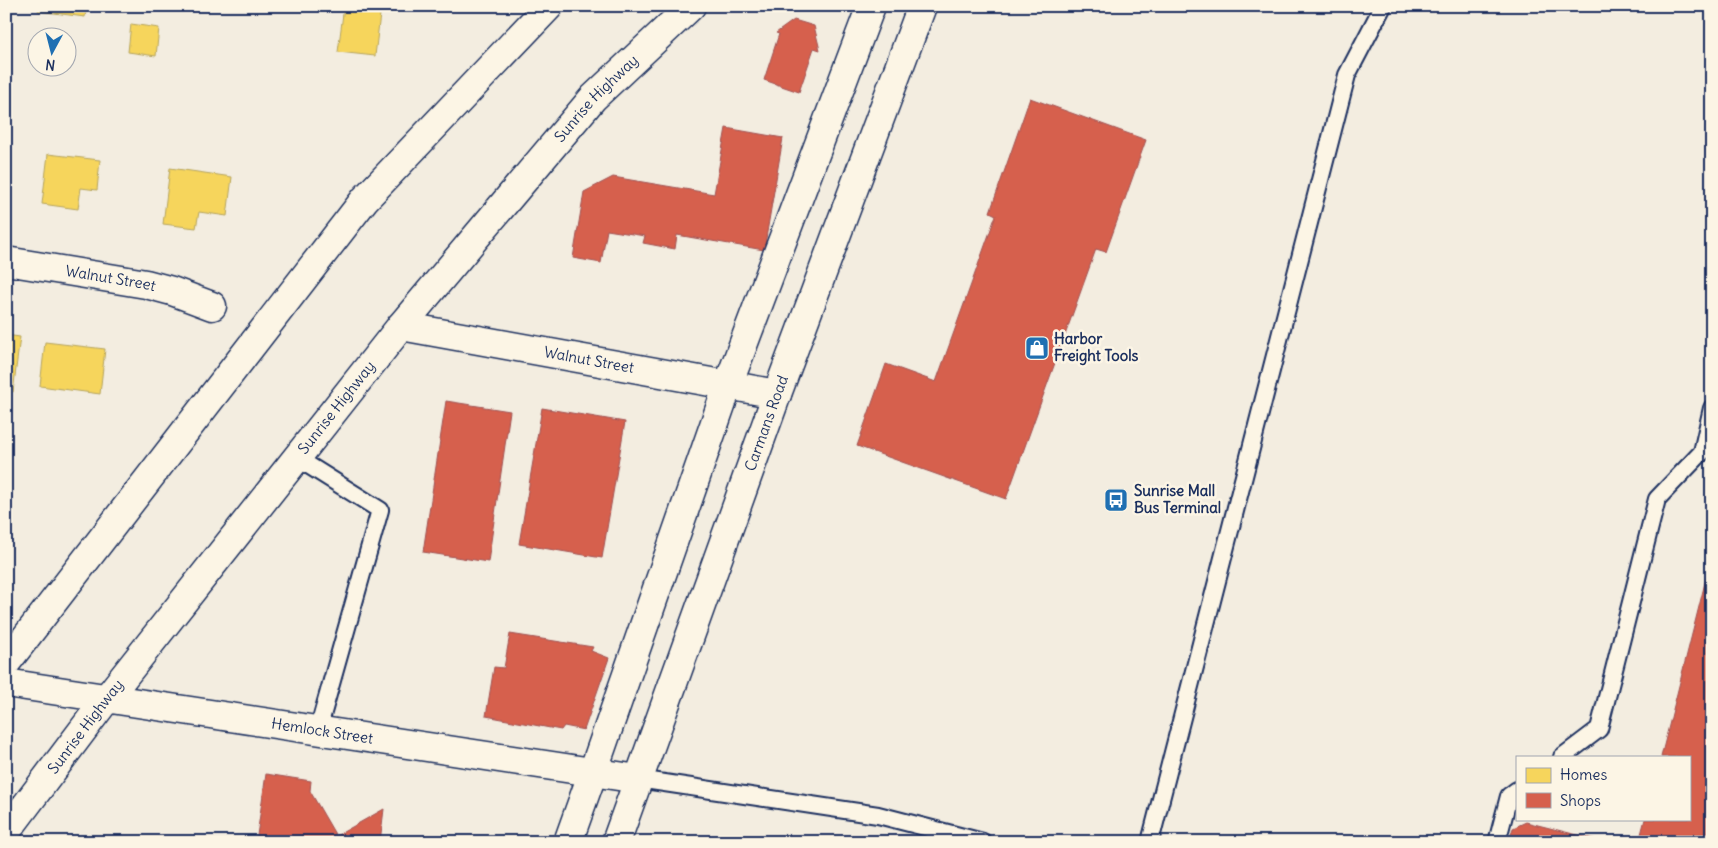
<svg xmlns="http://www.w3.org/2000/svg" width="1718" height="848" font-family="Delius,sans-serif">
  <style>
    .homes { fill: #f6d55c; stroke: #b4a35d }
    .shops { fill: #d6604d; stroke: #9e5152 }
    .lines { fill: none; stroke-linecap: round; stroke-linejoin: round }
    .service-casing { stroke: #1b2f5e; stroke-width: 20 }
    .minor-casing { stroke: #1b2f5e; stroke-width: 31 }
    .tertiary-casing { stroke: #1b2f5e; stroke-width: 31 }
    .trunk-casing { stroke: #1b2f5e; stroke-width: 31 }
    .service { stroke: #fcf5e5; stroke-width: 16 }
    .minor { stroke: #fcf5e5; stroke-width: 28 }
    .tertiary { stroke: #fcf5e5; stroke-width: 28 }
    .trunk { stroke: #fcf5e5; stroke-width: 28 }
    .labels { text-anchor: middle; stroke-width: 5; stroke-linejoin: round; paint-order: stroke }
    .street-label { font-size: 15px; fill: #1b2f5e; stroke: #fcf5e5 }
    .poi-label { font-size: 15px; font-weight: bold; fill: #1b2f5e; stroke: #fcf5e5; text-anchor: start }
  </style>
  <rect width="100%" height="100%" fill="#f3ede0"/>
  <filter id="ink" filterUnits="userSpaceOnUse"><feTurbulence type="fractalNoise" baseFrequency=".02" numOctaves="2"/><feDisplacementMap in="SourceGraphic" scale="10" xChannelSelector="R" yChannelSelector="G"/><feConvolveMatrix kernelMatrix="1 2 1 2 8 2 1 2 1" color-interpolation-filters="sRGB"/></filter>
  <g filter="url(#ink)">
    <g class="homes">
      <path d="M 39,6 L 87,6 L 85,17 L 38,11 Z"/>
      <path d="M 344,6 L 381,6 L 375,56 L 338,52 Z"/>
      <path d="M 131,24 L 159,28 L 156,56 L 128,52 Z"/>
      <path d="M 6,149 L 10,149 L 6,183 Z"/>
      <path d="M 48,154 L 100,160 L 97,190 L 81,188 L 78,209 L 42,204 Z"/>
      <path d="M 170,168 L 232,177 L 227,216 L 199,212 L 196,228 L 163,224 Z"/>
      <path d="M 6,335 L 20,337 L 13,392 L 6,392 Z"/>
      <path d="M 45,342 L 105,349 L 100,394 L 40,386 Z"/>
    </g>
    <g class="shops">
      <path d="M 794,20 L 814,26 L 820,50 L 814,48 L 799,92 L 764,80 L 779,34 L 776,33 Z"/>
      <path d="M 1030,98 L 1146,140 L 1106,252 L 1096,249 L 1006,499 L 857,446 L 886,364 L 936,382 L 996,215 L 990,212 Z"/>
      <path d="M 726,128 L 783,138 L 764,250 L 677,235 L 675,249 L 643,243 L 645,236 L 607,230 L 601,263 L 573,258 L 584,192 L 613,177 L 714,194 Z"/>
      <path d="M 446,401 L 510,411 L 488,562 L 423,552 Z"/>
      <path d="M 542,408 L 625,422 L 602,558 L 519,544 Z"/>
      <path d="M 1712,555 L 1712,842 L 1639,842 L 1645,819 L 1689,819 L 1689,757 L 1661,757 Z"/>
      <path d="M 510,634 L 593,647 L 591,651 L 609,658 L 584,730 L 564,726 L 561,730 L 486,716 L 494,667 L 504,668 Z"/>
      <path d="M 266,774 L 311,781 L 310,791 L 336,836 L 384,809 L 380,842 L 256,842 Z"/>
      <path d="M 1526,822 L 1605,842 L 1509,842 L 1513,828 Z"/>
    </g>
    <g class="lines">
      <g class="service-casing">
        <g id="service">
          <path d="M 297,458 L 380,510 L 318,730"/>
          <path d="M 1562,757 L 1599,729 L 1657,499 L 1702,452 L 1712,408"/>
          <path d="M 638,779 L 878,815 L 983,842"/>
          <path d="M 1150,842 L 1347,75 L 1383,6"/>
          <path d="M 1497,842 L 1509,796 L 1517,790"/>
        </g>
      </g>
      <g class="minor-casing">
        <g id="minor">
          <path id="s1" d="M 6,261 L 146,284 L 172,291 L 212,306"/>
          <path id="s2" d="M 401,326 L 777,394"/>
          <path id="s3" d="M 6,683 L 638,779"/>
        </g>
      </g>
      <g class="tertiary-casing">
        <g id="tertiary">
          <path d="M 568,842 L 593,772 L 728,385 L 871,6"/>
          <path id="s4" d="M 616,842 L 777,394 L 922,6"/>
        </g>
      </g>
      <g class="trunk-casing">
        <g id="trunk">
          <path d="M 6,663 L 365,199 L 549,6"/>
          <path id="s5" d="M 6,832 L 107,698 L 401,326 L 593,98 L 691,6"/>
        </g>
      </g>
      <use href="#service" class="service"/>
      <use href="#minor" class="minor"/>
      <use href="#tertiary" class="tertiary"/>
      <use href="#trunk" class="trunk"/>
    </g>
  </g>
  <defs>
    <g id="shop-square" transform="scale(1.25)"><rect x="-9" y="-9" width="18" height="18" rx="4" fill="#1f6fb2" stroke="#fcf5e5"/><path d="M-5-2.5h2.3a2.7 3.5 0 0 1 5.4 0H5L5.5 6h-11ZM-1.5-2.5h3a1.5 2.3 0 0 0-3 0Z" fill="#fff"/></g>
    <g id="bus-square" transform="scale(1.25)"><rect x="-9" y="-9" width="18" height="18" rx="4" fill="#1f6fb2" stroke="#fcf5e5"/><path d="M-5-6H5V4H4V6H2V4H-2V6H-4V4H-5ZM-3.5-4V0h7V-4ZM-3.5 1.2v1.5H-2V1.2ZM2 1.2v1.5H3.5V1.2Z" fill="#fff"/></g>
  </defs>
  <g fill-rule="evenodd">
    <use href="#shop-square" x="1037" y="348"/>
    <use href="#bus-square" x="1116" y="500"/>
  </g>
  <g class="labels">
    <g class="street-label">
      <text dy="5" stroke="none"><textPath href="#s5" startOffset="942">Sunrise Highway</textPath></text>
      <text dy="5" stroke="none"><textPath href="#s1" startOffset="106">Walnut Street</textPath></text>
      <text dy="5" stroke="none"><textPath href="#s2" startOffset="191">Walnut Street</textPath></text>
      <text dy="5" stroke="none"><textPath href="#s5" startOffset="538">Sunrise Highway</textPath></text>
      <text dy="5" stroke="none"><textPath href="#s4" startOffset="445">Carmans Road</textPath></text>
      <text dy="5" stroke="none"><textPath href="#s5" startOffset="132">Sunrise Highway</textPath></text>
      <text dy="5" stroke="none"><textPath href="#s3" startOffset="320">Hemlock Street</textPath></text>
    </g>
    <g class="poi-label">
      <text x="1054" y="344">Harbor<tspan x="1054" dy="17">Freight Tools</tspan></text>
      <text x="1134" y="496">Sunrise Mall<tspan x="1134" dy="17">Bus Terminal</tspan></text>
    </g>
  </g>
  <rect width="1718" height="848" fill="none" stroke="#fcf5e5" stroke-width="25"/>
  <rect x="12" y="12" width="1693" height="823" fill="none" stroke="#1b2f5e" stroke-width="2" filter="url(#ink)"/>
  <rect x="1516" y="756" width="175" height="65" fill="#fcf5e5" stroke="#a2a6af"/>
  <rect x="1526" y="768" width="25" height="15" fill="#f6d55c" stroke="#a2a6af"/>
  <text x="1560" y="780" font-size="15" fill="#1b2f5e">Homes</text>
  <rect x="1526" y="793" width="25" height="15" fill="#d6604d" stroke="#a2a6af"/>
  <text x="1560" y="806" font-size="15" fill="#1b2f5e">Shops</text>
  <g transform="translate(52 52) rotate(187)"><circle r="24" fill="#fcf5e5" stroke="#a2a6af"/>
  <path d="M0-4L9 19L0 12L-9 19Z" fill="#1f6fb2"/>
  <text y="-8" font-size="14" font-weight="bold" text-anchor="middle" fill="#1b2f5e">N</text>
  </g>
</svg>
